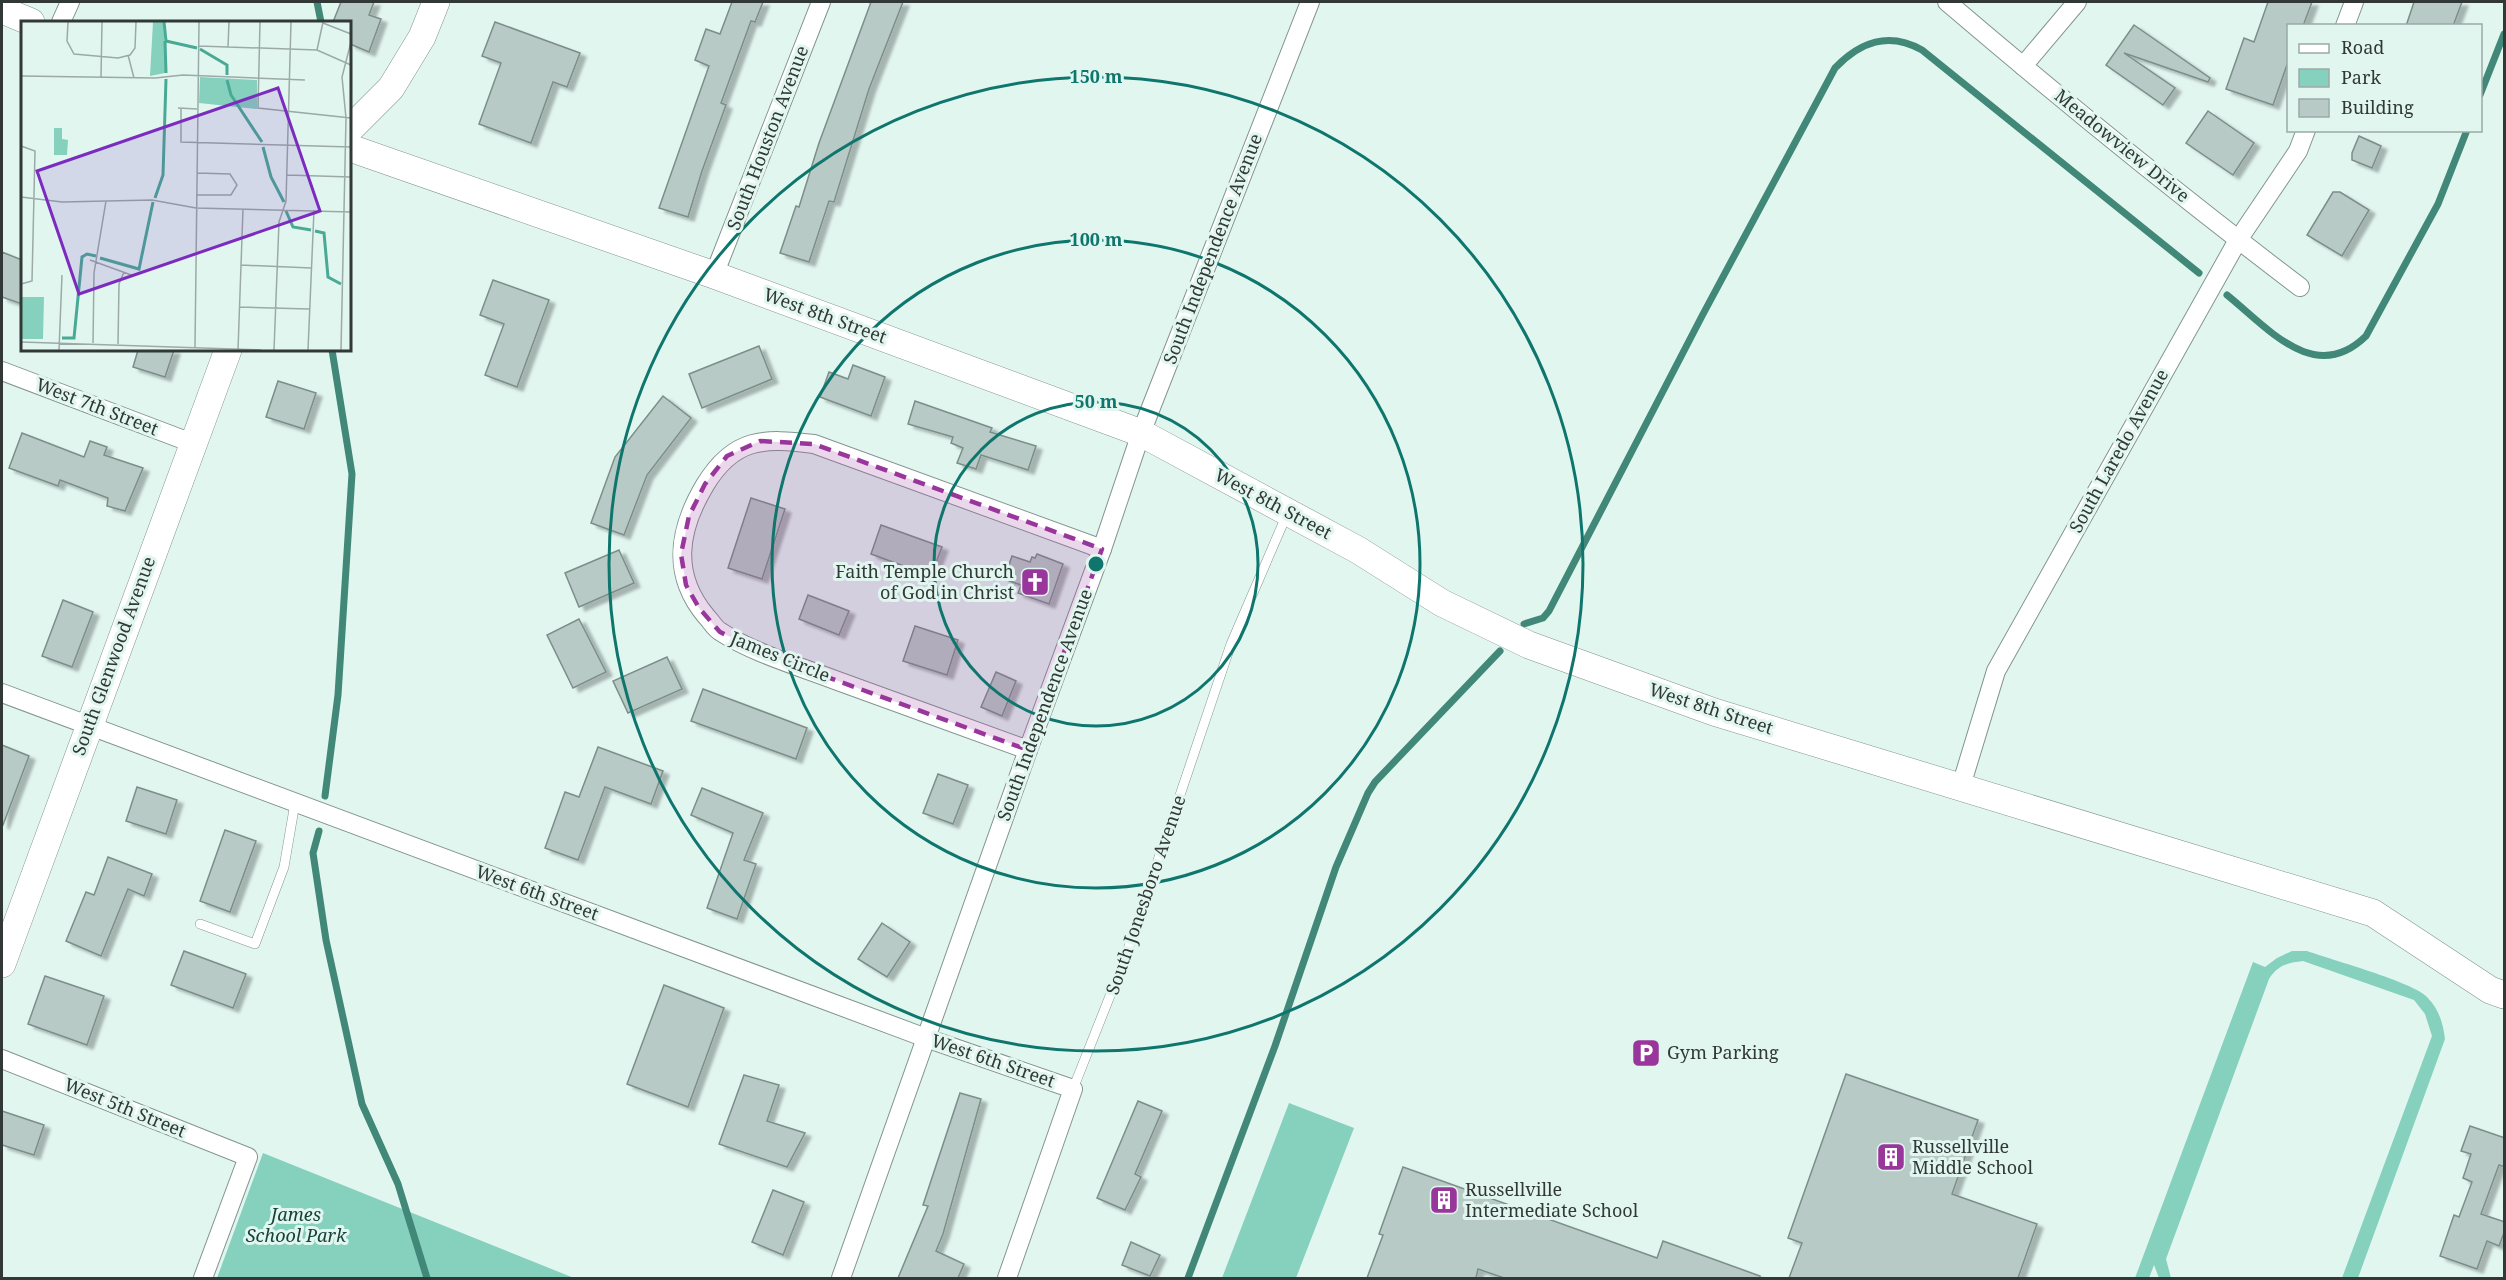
<svg xmlns="http://www.w3.org/2000/svg" width="2506" height="1280" font-family="'Noto Serif',serif">
  <style>
    .green { fill: #86d0be }
    .lines { fill: none; stroke-linecap: round; stroke-linejoin: round }
    .stream { stroke: #418878; stroke-width: 7 }
    .building { fill: #b7cac5; stroke: #7c8e89; stroke-width: 1.5; filter: url(#shadow) }
    .lane-casing { stroke: #839590; stroke-width: 10 }
    .street-casing { stroke: #839590; stroke-width: 20 }
    .secondary-casing { stroke: #839590; stroke-width: 28 }
    .lane { stroke: #fff; stroke-width: 9 }
    .street { stroke: #fff; stroke-width: 18 }
    .secondary { stroke: #fff; stroke-width: 27 }
    .marked { fill: #99369b; fill-opacity: 0.2; stroke: #99369b; stroke-width: 4.5; stroke-dasharray: 12 8; stroke-linejoin: round }
    .ring { fill: none; stroke: #0f766e; stroke-width: 3 }
    .labels { text-anchor: middle; stroke-width: 6; stroke-linejoin: round; paint-order: stroke }
    .street-label { font-size: 18px; fill: #313836; stroke: #e2f6f0 }
    .poi-label { font-size: 18px; fill: #313836; stroke: #e2f6f0; text-anchor: start }
    .park-label { font-size: 18px; font-style: italic; fill: #154138; stroke: #e2f6f0 }
    .inset-river { fill: none; stroke: #48aa95; stroke-width: 3 }
    .inset-road { fill: none; stroke: #9baaa6; stroke-width: 1.5 }
    .view { fill: #7b2cbf; fill-opacity: 0.15; stroke: #7b2cbf; stroke-width: 3 }
    .inset-edge { fill: none; stroke: #313836; stroke-width: 3 }
    .centre { fill: #0f766e; stroke: #e2f6f0; stroke-width: 3 }
    .ring-label { font-size: 18px; text-anchor: middle; font-weight: bold; fill: #0f766e; stroke: #e2f6f0; stroke-width: 6; stroke-linejoin: round; paint-order: stroke }
  </style>
  <defs>
    <filter id="shadow"><feDropShadow dx="6" dy="4" stdDeviation="1.5" flood-color="#0004"/></filter>
  </defs>
  <rect width="100%" height="100%" fill="#e2f6f0"/>
  <g class="green">
    <path d="M 2292,951 L 2307,951 C 2332,960 2413,982 2427,997 C 2439,1009 2443,1023 2445,1039 L 2358,1278 L 2342,1278 L 2432,1036 L 2425,1014 L 2414,1000 L 2303,961 C 2287,963 2278,965 2269,979 L 2166,1259 L 2171,1278 L 2159,1278 L 2154,1265 L 2149,1278 L 2135,1278 L 2253,962 L 2265,967 L 2277,958 Z"/>
    <path d="M 1289,1103 L 1354,1128 L 1296,1278 L 1222,1278 Z"/>
    <path d="M 263,1153 L 574,1278 L 217,1278 Z"/>
  </g>
  <g class="lines">
    <g class="stream">
      <path d="M 317,2 L 321,22"/>
      <path d="M 2480,95 L 2504,34"/>
      <path d="M 2227,295 C 2268,328 2315,386 2366,336 L 2438,204 L 2467,130"/>
      <path d="M 1524,624 L 1543,618 L 1549,611 L 1702,316 L 1835,68 C 1860,42 1888,31 1922,50 L 2199,273"/>
      <path d="M 325,796 L 338,695 L 352,474 L 332,350"/>
      <path d="M 319,831 L 313,853 L 326,940 L 362,1104 L 398,1184 L 427,1278"/>
      <path d="M 1188,1278 L 1275,1046 L 1336,867 L 1368,793 L 1375,782 L 1500,651"/>
    </g>
  </g>
  <g class="building">
    <path d="M 341,2 L 374,2 L 369,15 L 381,19 L 369,52 L 350,44 L 350,22 L 333,22 Z"/>
    <path d="M 732,2 L 763,2 L 755,22 L 751,21 L 721,103 L 726,105 L 702,171 L 688,217 L 659,208 L 709,66 L 695,60 L 706,29 L 720,34 Z"/>
    <path d="M 871,2 L 903,2 L 869,89 L 834,202 L 829,201 L 809,262 L 780,253 L 796,206 L 799,207 L 819,143 Z"/>
    <path d="M 2268,2 L 2312,2 L 2303,26 L 2289,26 L 2289,59 L 2273,105 L 2226,89 L 2244,38 L 2254,42 Z"/>
    <path d="M 2414,2 L 2462,2 L 2453,26 L 2406,26 Z"/>
    <path d="M 495,22 L 580,53 L 567,87 L 553,82 L 531,143 L 479,124 L 501,63 L 482,56 Z"/>
    <path d="M 2134,25 L 2210,78 L 2208,82 L 2124,53 L 2175,88 L 2163,105 L 2106,65 Z"/>
    <path d="M 2208,111 L 2254,143 L 2233,175 L 2186,143 Z"/>
    <path d="M 2359,136 L 2381,146 L 2372,168 L 2352,160 L 2352,153 Z"/>
    <path d="M 2333,192 L 2340,192 L 2369,210 L 2342,256 L 2307,235 Z"/>
    <path d="M 2,252 L 22,260 L 22,304 L 2,297 Z"/>
    <path d="M 493,280 L 549,300 L 517,387 L 485,375 L 504,324 L 480,315 Z"/>
    <path d="M 759,346 L 772,379 L 702,408 L 689,374 Z"/>
    <path d="M 138,350 L 174,350 L 165,377 L 133,367 Z"/>
    <path d="M 853,365 L 885,377 L 871,416 L 820,397 L 829,372 L 848,379 Z"/>
    <path d="M 278,381 L 316,393 L 304,429 L 266,417 Z"/>
    <path d="M 663,396 L 691,418 L 647,475 L 624,535 L 591,523 L 615,457 Z"/>
    <path d="M 915,401 L 992,428 L 990,432 L 1036,446 L 1028,470 L 981,455 L 976,469 L 957,463 L 963,448 L 951,443 L 953,437 L 908,424 Z"/>
    <path d="M 22,433 L 84,457 L 90,441 L 107,447 L 104,455 L 143,468 L 125,511 L 107,506 L 108,498 L 60,480 L 58,486 L 9,468 Z"/>
    <path d="M 751,498 L 785,509 L 762,579 L 728,568 Z"/>
    <path d="M 881,525 L 942,547 L 931,576 L 871,554 Z"/>
    <path d="M 619,550 L 634,583 L 579,607 L 565,573 Z"/>
    <path d="M 1037,554 L 1063,564 L 1049,604 L 1018,593 L 1021,585 L 1004,579 L 1012,556 L 1030,562 L 1032,557 L 1035,558 Z"/>
    <path d="M 808,595 L 849,611 L 839,635 L 799,619 Z"/>
    <path d="M 63,600 L 93,612 L 72,667 L 42,656 Z"/>
    <path d="M 579,619 L 606,672 L 573,688 L 547,635 Z"/>
    <path d="M 915,626 L 958,640 L 947,675 L 903,661 Z"/>
    <path d="M 667,657 L 682,689 L 628,713 L 613,681 Z"/>
    <path d="M 996,672 L 1016,681 L 1002,716 L 981,707 Z"/>
    <path d="M 703,689 L 807,728 L 796,759 L 691,721 Z"/>
    <path d="M 2,745 L 29,756 L 3,825 L 2,824 Z"/>
    <path d="M 598,747 L 663,771 L 651,804 L 605,787 L 578,860 L 545,848 L 565,792 L 579,797 Z"/>
    <path d="M 938,774 L 968,785 L 953,824 L 923,813 Z"/>
    <path d="M 137,787 L 177,800 L 166,834 L 126,821 Z"/>
    <path d="M 702,788 L 763,813 L 744,860 L 756,864 L 737,919 L 707,908 L 733,833 L 691,815 Z"/>
    <path d="M 225,830 L 256,841 L 230,912 L 200,901 Z"/>
    <path d="M 108,857 L 152,874 L 144,896 L 128,889 L 101,956 L 66,941 L 86,892 L 94,895 Z"/>
    <path d="M 882,923 L 910,942 L 887,977 L 858,959 Z"/>
    <path d="M 184,951 L 246,974 L 233,1008 L 171,985 Z"/>
    <path d="M 45,976 L 104,996 L 87,1045 L 28,1024 Z"/>
    <path d="M 664,985 L 724,1008 L 688,1107 L 627,1084 Z"/>
    <path d="M 1846,1074 L 1978,1120 L 1952,1194 L 2037,1224 L 2018,1278 L 1789,1278 L 1802,1243 L 1788,1238 Z"/>
    <path d="M 744,1075 L 779,1085 L 767,1121 L 805,1133 L 787,1167 L 719,1144 Z"/>
    <path d="M 960,1093 L 981,1099 L 943,1234 L 936,1251 L 964,1264 L 958,1278 L 898,1278 L 928,1206 L 923,1205 Z"/>
    <path d="M 1138,1101 L 1162,1111 L 1135,1174 L 1141,1177 L 1125,1210 L 1097,1198 Z"/>
    <path d="M 2,1111 L 44,1125 L 34,1155 L 2,1145 Z"/>
    <path d="M 2470,1126 L 2505,1138 L 2505,1167 L 2499,1165 L 2481,1214 L 2505,1222 L 2505,1230 L 2499,1246 L 2487,1241 L 2477,1269 L 2440,1256 L 2454,1215 L 2459,1217 L 2472,1182 L 2463,1178 L 2471,1154 L 2461,1151 Z"/>
    <path d="M 1403,1167 L 1657,1258 L 1663,1241 L 1760,1276 L 1760,1278 L 1504,1278 L 1478,1269 L 1476,1278 L 1367,1278 L 1383,1235 L 1379,1234 Z"/>
    <path d="M 773,1190 L 804,1202 L 783,1255 L 752,1242 Z"/>
    <path d="M 1131,1242 L 1160,1255 L 1150,1276 L 1122,1265 Z"/>
  </g>
  <g class="lines">
    <g class="lane-casing">
      <g id="lane">
        <path d="M 200,924 L 255,944 L 284,867 L 295,803"/>
        <path d="M 1073,1089 L 1125,958 L 1231,644 L 1287,514"/>
      </g>
    </g>
    <g class="street-casing">
      <g id="street">
        <path d="M 1947,2 C 2062,100 2180,196 2300,287"/>
        <path d="M 61,22 L 70,2"/>
        <path d="M 2345,26 L 2354,2"/>
        <path d="M 2023,66 L 2077,2"/>
        <path d="M 714,275 L 821,2"/>
        <path d="M 2,371 L 192,443"/>
        <path d="M 2,693 L 926,1038 L 1073,1089 L 1007,1278"/>
        <path d="M 1028,750 C 964,727 899,703 835,680 C 801,667 751,652 721,632 C 715,629 711,621 706,616 C 671,574 678,530 705,485 C 734,437 764,438 814,444 L 1102,549"/>
        <path d="M 1961,786 L 1996,671 L 2238,240 L 2298,151 L 2306,130"/>
        <path d="M 2,1059 L 248,1157 L 203,1278"/>
        <path d="M 841,1278 L 1028,750 L 1102,549 L 1141,433 L 1310,2"/>
      </g>
    </g>
    <g class="secondary-casing">
      <g id="secondary">
        <path d="M 2,10 L 31,22"/>
        <path d="M 350,129 L 391,88 L 422,37 L 436,2"/>
        <path d="M 350,148 L 714,275 L 1141,433 L 1358,550 L 1442,603 L 1529,645 L 1714,712 L 2373,913 L 2490,990 L 2504,995"/>
        <path d="M 2,964 L 228,350"/>
      </g>
    </g>
    <use href="#lane" class="lane"/>
    <use href="#street" class="street"/>
    <use href="#secondary" class="secondary"/>
  </g>
  <path class="marked" d="M 760,441 L 814,444 L 1102,549 L 1028,750 L 772,657 L 720,632 L 699,608 L 686,585 L 681,554 L 689,516 L 705,484 L 727,456 Z"/>
  <g class="ring">
    <circle cx="1096" cy="564" r="162"/>
    <circle cx="1096" cy="564" r="324"/>
    <circle cx="1096" cy="564" r="487"/>
  </g>
  <defs>
    <g id="church-square" transform="scale(1.5)"><rect x="-9" y="-9" width="18" height="18" rx="4" fill="#99369b" stroke="#e2f6f0"/><path d="M-1.2-6h2.4v3.5h3.3v2.4h-3.3V6h-2.4V-.1h-3.3v-2.4h3.3Z" fill="#fff"/></g>
    <g id="parking-square" transform="scale(1.5)"><rect x="-9" y="-9" width="18" height="18" rx="4" fill="#99369b" stroke="#e2f6f0"/><path d="M-3.5-5.5H1a3.5 3.5 0 0 1 0 7H-1V5.5H-3.5ZM-1-3.4V-.6H.8a1.4 1.4 0 0 0 0-2.8Z" fill="#fff"/></g>
    <g id="building-square" transform="scale(1.5)"><rect x="-9" y="-9" width="18" height="18" rx="4" fill="#99369b" stroke="#e2f6f0"/><path d="M-4-6H4V6H1V3H-1V6H-4ZM-2.5-4.3h1.7v1.8h-1.7ZM.8-4.3h1.7v1.8H.8ZM-2.5-1h1.7V.8h-1.7ZM.8-1h1.7V.8H.8Z" fill="#fff"/></g>
  </defs>
  <g fill-rule="evenodd">
    <use href="#church-square" x="1035" y="582"/>
    <use href="#parking-square" x="1646" y="1053"/>
    <use href="#building-square" x="1891" y="1157"/>
    <use href="#building-square" x="1444" y="1200"/>
  </g>
  <g class="labels">
    <g class="street-label">
      <text transform="translate(768 138) rotate(-69)" y="6">South Houston Avenue</text>
      <text transform="translate(2122 146) rotate(39)" y="6">Meadowview Drive</text>
      <text transform="translate(1213 249) rotate(-69)" y="6">South Independence Avenue</text>
      <text transform="translate(825 316) rotate(20)" y="6">West 8th Street</text>
      <text transform="translate(97 407) rotate(21)" y="6">West 7th Street</text>
      <text transform="translate(2119 451) rotate(-61)" y="6">South Laredo Avenue</text>
      <text transform="translate(1273 504) rotate(28)" y="6">West 8th Street</text>
      <text transform="translate(114 656) rotate(-70)" y="6">South Glenwood Avenue</text>
      <text transform="translate(780 657) rotate(22)" y="6">James Circle</text>
      <text transform="translate(1045 705) rotate(-70)" y="6">South Independence Avenue</text>
      <text transform="translate(1711 709) rotate(18)" y="6">West 8th Street</text>
      <text transform="translate(537 893) rotate(20)" y="6">West 6th Street</text>
      <text transform="translate(1146 895) rotate(-71)" y="6">South Jonesboro Avenue</text>
      <text transform="translate(993 1061) rotate(19)" y="6">West 6th Street</text>
      <text transform="translate(125 1108) rotate(22)" y="6">West 5th Street</text>
    </g>
    <g class="poi-label">
      <text x="1014" y="578" text-anchor="end">Faith Temple Church<tspan x="1014" dy="21">of God in Christ</tspan></text>
      <text x="1667" y="1059">Gym Parking</text>
      <text x="1912" y="1153">Russellville<tspan x="1912" dy="21">Middle School</tspan></text>
      <text x="1465" y="1196">Russellville<tspan x="1465" dy="21">Intermediate School</tspan></text>
    </g>
    <g class="park-label">
      <text x="296" y="1221">James<tspan x="296" dy="21">School Park</tspan></text>
    </g>
  </g>
  <g transform="translate(21 21)">
    <rect width="330" height="330" fill="#e2f6f0"/>
    <path d="M 132,1 L 142,1 L 145,40 L 144,52 L 129,55 ZM 179,56 L 236,59 L 236,88 L 178,82 ZM 33,107 L 41,107 L 41,118 L 47,119 L 46,134 L 33,134 ZM 0,276 L 23,276 L 22,318 L 0,318 Z" fill="#86d0be"/>
    <path class="inset-river" d="M 143,1 L 145,20 L 176,27M 144,20 L 145,52M 179,28 L 206,44 L 206,54M 206,59 L 210,74 L 241,121M 242,126 L 250,156 L 263,181M 134,177 L 142,154 L 145,58M 265,190 L 272,206 L 290,209M 294,210 L 303,212 L 307,256 L 320,263M 79,237 L 118,248 L 132,181M 41,317 L 53,317 L 61,236 L 66,233 L 75,235"/>
    <path class="inset-road" d="M 47,1 L 46,20 L 53,33 L 97,37 L 109,34 L 114,27 L 115,1M 239,1 L 237,87 L 330,97M 302,2 L 330,13M 178,25 L 296,29 L 330,44M 207,26 L 208,1M 296,29 L 302,1M 107,34 L 113,57M 0,55 L 134,57 L 162,54 L 284,59M 80,56 L 81,1M 157,87 L 176,88M 160,88 L 160,121 L 330,126M 0,125 L 14,130 L 11,260 L 0,263M 266,154 L 330,156M 175,174 L 210,174 L 216,164 L 209,153 L 176,152M 0,176 L 41,181 L 131,179 L 175,187 L 330,191M 69,239 L 113,255M 220,244 L 290,247M 219,286 L 288,288M 0,321 L 240,329M 72,322 L 73,252 L 85,180M 97,323 L 98,263 L 103,251M 174,326 L 178,1M 38,329 L 41,254M 217,329 L 222,188M 253,329 L 258,201 L 265,180 L 270,1M 287,329 L 293,189M 320,329 L 325,97 L 321,56 L 330,21"/>
    <path class="view" d="M 257,67 L 299,190 L 58,273 L 16,150 Z"/>
    <rect width="330" height="330" class="inset-edge"/>
  </g>
  <circle cx="1096" cy="564" r="9" class="centre"/>
  <g class="ring-label">
    <text x="1096" y="83">150 m</text>
    <text x="1096" y="246">100 m</text>
    <text x="1096" y="408">50 m</text>
  </g>
  <rect width="2506" height="1280" fill="none" stroke="#313836" stroke-width="6"/>
  <rect x="2287" y="24" width="195" height="108" fill="#e2f6f0" stroke="#9baaa6" stroke-width="1.5"/>
  <rect x="2299" y="44" width="30" height="9" fill="#ffffff" stroke="#9baaa6" stroke-width="1.5"/>
  <text x="2341" y="54" font-size="18" fill="#313836">Road</text>
  <rect x="2299" y="69" width="30" height="18" fill="#86d0be" stroke="#9baaa6" stroke-width="1.5"/>
  <text x="2341" y="84" font-size="18" fill="#313836">Park</text>
  <rect x="2299" y="99" width="30" height="18" fill="#b7cac5" stroke="#9baaa6" stroke-width="1.5"/>
  <text x="2341" y="114" font-size="18" fill="#313836">Building</text>
</svg>
